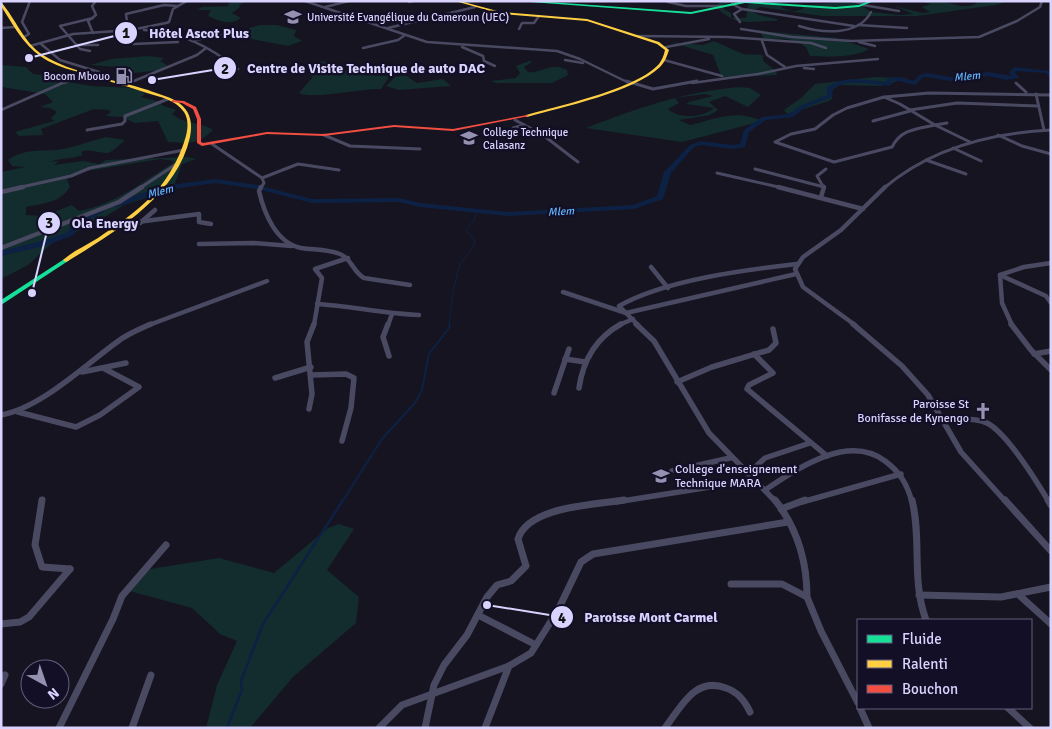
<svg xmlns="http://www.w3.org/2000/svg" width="1052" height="729" font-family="Signika,sans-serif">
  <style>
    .green { fill: #132c2d; fill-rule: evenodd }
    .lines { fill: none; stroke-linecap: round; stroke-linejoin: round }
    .stream-far2 { stroke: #0d2144; stroke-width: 1 }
    .stream-far1 { stroke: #0d2144; stroke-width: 2 }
    .stream { stroke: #0d2144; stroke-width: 2.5 }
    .river { fill: #0d2144; fill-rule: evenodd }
    .street-far4 { stroke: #4a4962; stroke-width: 2.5 }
    .street-far3 { stroke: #4a4962; stroke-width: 3 }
    .street-far2 { stroke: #4a4962; stroke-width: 4.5 }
    .street-far1 { stroke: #4a4962; stroke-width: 5.5 }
    .street { stroke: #4a4962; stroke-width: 7 }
    .fast { fill: #16e098; fill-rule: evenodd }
    .slow { fill: #ffcf43; fill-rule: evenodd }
    .jam { fill: #f24e42; fill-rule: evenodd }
    .labels { text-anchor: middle; stroke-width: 5; stroke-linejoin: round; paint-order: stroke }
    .far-poi-label { font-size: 11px; fill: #d9d4ff; stroke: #130f26; text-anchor: start }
    .far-water-label { font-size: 11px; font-style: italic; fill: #62b6ff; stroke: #130f26 }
    .poi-label { font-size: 12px; fill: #d9d4ff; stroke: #130f26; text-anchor: end }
    .leader { fill: none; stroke: #d9d4ff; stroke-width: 2 }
    .callout-dot { fill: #d9d4ff; stroke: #130f26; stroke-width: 2 }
    .mark-label { font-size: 15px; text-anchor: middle; font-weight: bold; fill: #111 }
    .callout-label { font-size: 14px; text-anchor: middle; font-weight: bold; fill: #d9d4ff; stroke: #130f26; stroke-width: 5; stroke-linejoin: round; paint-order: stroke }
  </style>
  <rect width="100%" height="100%" fill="#161421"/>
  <g class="green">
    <path d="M 232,1 L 247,1 L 239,5 L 240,7 L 232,13 L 241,18 C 231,26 219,21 208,16 L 211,10 L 197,10 L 202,7 L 229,6 L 228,4 Z"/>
    <path d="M 720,1 L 729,1 L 723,9 L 731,13 L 731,18 L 746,18 L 748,5 C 755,3 765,0 772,2 C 784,6 786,15 803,9 L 803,6 L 846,1 L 861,5 L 871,12 L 900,15 L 913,14 L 894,6 L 923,13 L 930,12 L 922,7 L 931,4 L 921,1 C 928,1 938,0 946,2 C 957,5 965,9 977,3 L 975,1 L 1007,1 L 996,5 L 917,16 L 822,16 L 760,7 L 752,11 L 759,15 L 777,19 L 777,21 C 748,20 739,29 716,7 Z"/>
    <path d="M 260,25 L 277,25 L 296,30 L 294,36 L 302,41 L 288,46 L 252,39 L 244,35 L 250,30 L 249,28 Z"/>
    <path d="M 742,29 L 836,38 L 869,49 C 855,58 827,57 810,56 C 809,54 808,52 807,49 C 799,38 776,37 764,40 L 761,33 Z"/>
    <path d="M 714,41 L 743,54 L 763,55 L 763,61 L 776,71 L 777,75 L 722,78 L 713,55 L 670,42 L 703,45 Z"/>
    <path d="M 148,56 L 164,58 L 160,61 L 167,65 L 161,70 L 135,73 L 132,71 L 124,71 L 118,67 L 90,65 L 112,59 Z"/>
    <path d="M 322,61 L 345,66 L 343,69 L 353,74 L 390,76 L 381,89 C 362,88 312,100 299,93 L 313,77 L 310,75 L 313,71 L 310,70 L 317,62 Z"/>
    <path d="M 529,61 L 532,62 L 524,67 L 528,72 C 542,74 550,61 567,70 L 568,75 L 552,83 L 496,83 L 491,81 L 516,78 L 520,73 L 516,66 Z"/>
    <path d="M 1,65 L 26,67 L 33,74 L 62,77 L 68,82 L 91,86 L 137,88 L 145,94 L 141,97 L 161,102 L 161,105 L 176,110 L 172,114 C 188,126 200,121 213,130 C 197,146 189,143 168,142 L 158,121 L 135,123 L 122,117 L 106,116 L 111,112 L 109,110 L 94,109 L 41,129 L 43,135 L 19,136 L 15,132 L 54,121 L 51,118 L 57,112 L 50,108 L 40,107 L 53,102 L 45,94 L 2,87 Z"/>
    <path d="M 405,75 L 417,83 L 443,79 L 451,86 L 399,90 L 386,86 L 395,77 Z"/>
    <path d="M 875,77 L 908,78 L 881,86 L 840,85 L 827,93 L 833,98 L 829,101 L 787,114 L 784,110 L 801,98 L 815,84 Z"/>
    <path d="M 739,87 L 750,88 L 761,95 L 748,107 L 725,96 L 709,102 L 718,110 L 710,115 L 679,120 L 690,125 C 718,118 735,109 763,121 L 682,142 L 586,128 C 638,108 682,92 739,87 ZM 705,94 L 713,96 L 689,102 L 686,104 L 714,108 C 703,118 679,119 668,109 L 679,103 L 675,98 Z"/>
    <path d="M 106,137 L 125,140 C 120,144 114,151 108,153 C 99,154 91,148 81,152 L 83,155 C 72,159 60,158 49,162 L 59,161 L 54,165 L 83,161 L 99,164 L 106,160 L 188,157 L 196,159 L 182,164 L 173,189 L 124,205 L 93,224 L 51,244 L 28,265 L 1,279 L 1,172 L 25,167 L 12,166 L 8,160 C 23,149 38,151 56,150 C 73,148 90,141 106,137 ZM 160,159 L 174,161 L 173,163 C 142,182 116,204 79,211 L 72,205 L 43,216 L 26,215 L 26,207 C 44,203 60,203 70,187 L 67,179 L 75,173 Z"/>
    <path d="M 339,524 L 354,529 L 327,570 L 359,597 L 356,623 L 293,677 L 250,728 L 206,728 L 217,685 L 237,641 L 220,634 L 192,608 L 126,590 L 144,570 L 219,558 L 274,573 L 328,528 Z"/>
  </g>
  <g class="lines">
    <path class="stream-far2" d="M 449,325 C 452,305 453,284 460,265 C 464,257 472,252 475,242 L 466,230 L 474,220 L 477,211"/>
    <path class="stream-far1" d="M 342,502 L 382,439 L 415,403 L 422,390 L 429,354 L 449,328 L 450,324"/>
    <path class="stream" d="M 227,728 L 242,690 L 241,681 L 263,624 L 343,500"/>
    <g class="river">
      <path d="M 1014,67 L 1050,71 L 1051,78 L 1046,73 L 1016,71 L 1015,73 L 1019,77 L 1018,78 L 1007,80 L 988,76 L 950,81 L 927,77 L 923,77 L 915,85 L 899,81 L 891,81 L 892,84 L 889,86 C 870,84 851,79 833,88 L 832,97 L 804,108 L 793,117 L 766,120 L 749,132 L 745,147 L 733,149 L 701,145 L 694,147 L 671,173 L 663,199 L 634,209 L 508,216 L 420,207 L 399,202 L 312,203 L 257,189 L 215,183 L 166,190 L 117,207 L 114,207 L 110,205 L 162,186 L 215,179 L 257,185 L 312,199 L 399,198 L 420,203 L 508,212 L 633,205 L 657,196 L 664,172 L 690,145 L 701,141 L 733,145 L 740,144 L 744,130 L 762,117 L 789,114 L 800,106 L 827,95 L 827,87 C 844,75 866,80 886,82 L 886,79 L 899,77 L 914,81 L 919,75 L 927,73 L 950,77 L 988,72 L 1012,76 L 1009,73 Z"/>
      <path d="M 98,209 L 101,209 L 105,211 L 77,226 L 74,235 L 44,246 L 1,256 L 1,251 L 38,242 L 68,232 L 71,223 Z"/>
    </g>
    <g class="street-far4">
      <path d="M 305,1 L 427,42 L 557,51 L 580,59 L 629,83"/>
      <path d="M 852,1 L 864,4"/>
      <path d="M 409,2 L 413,1"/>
      <path d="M 668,2 L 686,6 L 722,6"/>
      <path d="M 732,4 L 742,9 L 854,26"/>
      <path d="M 863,5 L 899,11"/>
      <path d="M 178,6 L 164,5 L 126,14 L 129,37 L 134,44 L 178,42"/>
      <path d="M 325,7 L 349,1"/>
      <path d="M 740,22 L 734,14 L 742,9"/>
      <path d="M 858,25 L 907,28"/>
      <path d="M 799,26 C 821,33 858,37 871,12"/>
      <path d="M 1,28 L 15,27"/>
      <path d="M 388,28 L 475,7"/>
      <path d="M 519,29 L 522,23 L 534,23 L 539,16"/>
      <path d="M 741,29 L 792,37 L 852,41 L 979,37 L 1017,21 L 1040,7 L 1042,1"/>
      <path d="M 144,30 C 180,31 210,47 238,69"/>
      <path d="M 93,33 L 88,21 L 96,15 L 92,6 L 96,1"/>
      <path d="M 639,36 L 728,37 L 811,43 L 826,48"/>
      <path d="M 24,37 L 29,34 L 22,22 L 30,1"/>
      <path d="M 192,41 L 231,32"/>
      <path d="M 762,41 L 767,55 L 785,67"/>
      <path d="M 859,42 L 875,46"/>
      <path d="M 41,44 L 60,60 L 99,72"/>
      <path d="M 76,45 L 98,45"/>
      <path d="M 30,46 L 73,34 L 131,30 L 166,23 L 169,22 L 173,9 L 187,1"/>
      <path d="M 462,47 L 483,56 L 484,61 L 495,66"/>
      <path d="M 666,47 L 709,39"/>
      <path d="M 363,48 L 398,40 L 405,35"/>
      <path d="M 90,51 L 80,49 L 60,26 L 93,18"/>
      <path d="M 565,60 L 583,63"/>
      <path d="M 664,60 L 722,76"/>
      <path d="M 804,68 L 814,69"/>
      <path d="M 64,83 L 86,73"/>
      <path d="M 129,83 L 197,55 L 206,48"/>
      <path d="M 692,83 L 758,74 L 796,66 L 878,59"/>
    </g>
    <g class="street-far3">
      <path d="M 626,81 L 653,89 L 697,81"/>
      <path d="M 1016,83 L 1026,92"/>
      <path d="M 123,85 L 132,81"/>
      <path d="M 1036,94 L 1044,130"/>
      <path d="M 884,97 L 900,104 L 935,125 C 917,129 901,129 892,147 L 834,162 L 775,142 L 791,134 L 815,129 L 833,115 L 847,108 Z"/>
      <path d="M 885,97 L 929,93 L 1051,95"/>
      <path d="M 1,110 L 67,81"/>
      <path d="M 910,110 L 957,103 L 1038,106"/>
      <path d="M 515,120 L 543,135 L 578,162"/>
      <path d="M 873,121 L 910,111"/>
      <path d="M 935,125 L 970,142"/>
      <path d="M 935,125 L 947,123"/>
      <path d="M 513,128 L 524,125"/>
      <path d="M 87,130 L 122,124 L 125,121 L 125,116 L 168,99"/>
      <path d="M 324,135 L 350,146 L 420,149"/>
      <path d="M 998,135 L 1022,146 L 1051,154"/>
      <path d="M 212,144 L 262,178 L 264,183 L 261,188"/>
      <path d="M 953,148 L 981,161"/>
      <path d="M 926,160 L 966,174"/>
      <path d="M 755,169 L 824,187"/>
      <path d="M 717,173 L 783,188"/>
      <path d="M 262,178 L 298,164 L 339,170"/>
      <path d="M 17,188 L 71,176 L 90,168 L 184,150"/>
      <path d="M 140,188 L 178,163"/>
      <path d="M 824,188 L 817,176 L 826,169"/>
      <path d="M 884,188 C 931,148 990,133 1051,130"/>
    </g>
    <g class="street-far2">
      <path d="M 261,187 L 259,191 C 264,213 276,243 301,248 C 314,250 327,249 340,254 C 352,259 353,272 364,278 L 410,285"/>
      <path d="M 778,187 L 863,209"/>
      <path d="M 1,192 L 23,187"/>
      <path d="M 821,197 L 824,187"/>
      <path d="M 140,223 L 155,210"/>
      <path d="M 122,224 L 199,214 L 199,222 L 211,224"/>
      <path d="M 199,244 L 253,243 L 292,246"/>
      <path d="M 1,248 L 119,202 L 142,187"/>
      <path d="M 651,267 L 668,288"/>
      <path d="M 1000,275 L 1046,296 L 1051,303"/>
      <path d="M 563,292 L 626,313 L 796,274"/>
      <path d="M 317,304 C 351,306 385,314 419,315"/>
      <path d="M 149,325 L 267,281"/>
      <path d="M 314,325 L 322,278 L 315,269 L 348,258"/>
      <path d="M 388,325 L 392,314"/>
      <path d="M 619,325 L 633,319"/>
      <path d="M 638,325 L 619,306 C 665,280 744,270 797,264"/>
      <path d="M 855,325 L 803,287 L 795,269 L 803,257 L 841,230 L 885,187"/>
      <path d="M 1012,325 L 1002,303 L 1000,275 L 1024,267 L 1051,263"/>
    </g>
    <g class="street-far1">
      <path d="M 388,324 L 383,337 L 389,356"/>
      <path d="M 636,324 L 654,341 L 709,433 L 776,502"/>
      <path d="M 853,324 L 902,366 L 928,395 L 961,452 L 1006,502"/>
      <path d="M 1011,324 L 1031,350 L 1051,370"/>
      <path d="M 754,354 L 773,373 L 749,385 L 747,389 L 827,456"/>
      <path d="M 1034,354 L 1051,351"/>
      <path d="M 565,359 L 585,362"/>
      <path d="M 82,372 L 126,363"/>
      <path d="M 311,375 L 346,374 L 354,378 L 351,408 L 342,441"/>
      <path d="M 275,378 L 311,367"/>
      <path d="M 677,382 L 712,367 L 769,350 L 776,343 L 773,329"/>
      <path d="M 579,388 C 583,360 596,338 621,324"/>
      <path d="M 554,393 L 569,349"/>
      <path d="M 309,409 L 312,394 L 307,342 L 314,324"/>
      <path d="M 18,412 L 76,427 L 100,415 L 139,387 L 103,368"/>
      <path d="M 1,415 C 41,408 85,365 117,342 C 127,334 140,329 151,324"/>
      <path d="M 941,418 C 955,420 974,417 987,423 C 1007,433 1037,482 1049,502"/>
      <path d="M 672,471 L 730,458"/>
      <path d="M 748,474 L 765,458 L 810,443"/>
      <path d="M 765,490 C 797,469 848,433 885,461 C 900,472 907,484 912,502"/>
      <path d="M 616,502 L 754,480"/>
      <path d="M 802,502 L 901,474"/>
    </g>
    <g class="street">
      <path d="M 42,500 L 35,545 L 42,567 L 70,569"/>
      <path d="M 775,500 C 797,528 807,562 807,597"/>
      <path d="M 912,500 C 922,540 911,579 926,620"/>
      <path d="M 1005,500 L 1051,551"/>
      <path d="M 1048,500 L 1051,505"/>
      <path d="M 781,509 L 805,500"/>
      <path d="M 731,584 L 782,584 L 807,597 L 821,631 L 858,703"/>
      <path d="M 1018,594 L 1051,624"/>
      <path d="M 919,595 L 1001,597 L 1051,587"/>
      <path d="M 478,615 L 536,645"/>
      <path d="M 1,624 L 20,622 L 29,617 L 70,569"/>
      <path d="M 1,684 L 5,675"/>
      <path d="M 860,708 L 869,728"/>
      <path d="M 1008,708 L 1030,728"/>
      <path d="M 59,728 L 113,619 L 122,596 L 166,545"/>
      <path d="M 132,728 L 151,675"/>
      <path d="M 379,728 L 402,705 L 509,666 L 531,653 L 558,610 L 581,562 L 593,554 L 788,522"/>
      <path d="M 425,728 L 434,685 L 444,665 L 467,635 L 487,597 L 497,585 L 511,581 L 526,566 L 518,539 C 528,506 595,505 624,500"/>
      <path d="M 485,728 L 509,666"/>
      <path d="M 665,728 C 681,707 695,676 726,688 C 738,692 745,701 750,712"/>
    </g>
    <g class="fast">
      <path d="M 517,1 L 535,1 L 691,12 L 744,1 L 835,7 L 859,5 L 869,1 L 874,1 L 859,7 L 835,9 L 745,3 L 691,14 Z"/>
      <path d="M 66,258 L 69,260 L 68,261 L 1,305 L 1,300 Z"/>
    </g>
    <g class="slow">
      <path d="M 114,1 L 149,1 L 148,2 Z"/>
      <path d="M 455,1 L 460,1 L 501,12 L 587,19 L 659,42 L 669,50 C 667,56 665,62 660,67 C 634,92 562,107 527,117 L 525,116 L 526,115 C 558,106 637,89 659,64 C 662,60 664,55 665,50 L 657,44 L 587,21 L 501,14 Z"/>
      <path d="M 1,2 C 16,19 23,42 43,55 C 71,73 116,80 148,90 C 158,94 168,96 176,101 C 190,109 193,122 190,137 C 177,196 115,232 68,261 L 66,262 L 63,260 C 73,251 87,245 98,238 C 117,225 136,212 152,196 C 165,182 175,166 182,148 C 186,137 191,123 184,112 C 176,100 160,97 147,93 C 124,85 99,79 75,71 C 63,68 50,63 40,56 C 23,44 12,23 1,6 Z"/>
    </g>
    <path class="jam" d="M 172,100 L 184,101 L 196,107 L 201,119 L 201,142 L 203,143 L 267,132 L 324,134 L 394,125 L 453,129 L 527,115 L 529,116 L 453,131 L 394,127 L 324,136 L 267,134 L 202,146 L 197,143 L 197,119 L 193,109 L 182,103 L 172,102 Z"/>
  </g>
  <defs>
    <g id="university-bare" transform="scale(1.35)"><path d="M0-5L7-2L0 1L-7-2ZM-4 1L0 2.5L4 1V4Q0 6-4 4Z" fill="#9591b1" stroke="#130f26" stroke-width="2.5" paint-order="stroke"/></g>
    <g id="fuel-bare" transform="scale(1.35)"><path d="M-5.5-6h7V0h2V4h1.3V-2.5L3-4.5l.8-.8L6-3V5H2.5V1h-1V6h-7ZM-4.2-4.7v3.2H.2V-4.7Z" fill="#9591b1" stroke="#130f26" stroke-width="2.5" paint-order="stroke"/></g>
    <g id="school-bare" transform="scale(1.35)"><path d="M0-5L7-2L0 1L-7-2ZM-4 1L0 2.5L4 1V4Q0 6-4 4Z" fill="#9591b1" stroke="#130f26" stroke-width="2.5" paint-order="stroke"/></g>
    <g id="church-bare" transform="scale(1.35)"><path d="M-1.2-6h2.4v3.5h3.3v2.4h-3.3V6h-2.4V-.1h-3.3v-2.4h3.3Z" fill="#9591b1" stroke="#130f26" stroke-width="2.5" paint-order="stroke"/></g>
  </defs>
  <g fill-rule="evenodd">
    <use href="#university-bare" x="293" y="17"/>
    <use href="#fuel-bare" x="124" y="76"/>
    <use href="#school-bare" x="469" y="138"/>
    <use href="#church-bare" x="983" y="411"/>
    <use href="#school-bare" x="661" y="476"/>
  </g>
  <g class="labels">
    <g class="far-poi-label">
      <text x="307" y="21">Université Evangélique du Cameroun (UEC)</text>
      <text x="110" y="80" text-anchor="end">Bocom Mbouo</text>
      <text x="483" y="136">College Technique<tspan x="483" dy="13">Calasanz</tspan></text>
    </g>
    <g class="far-water-label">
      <text transform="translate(967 76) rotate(-6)" y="4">Mlem</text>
      <text transform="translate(160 191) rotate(-14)" y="4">Mlem</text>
      <text transform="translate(561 211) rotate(-3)" y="4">Mlem</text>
    </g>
    <g class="poi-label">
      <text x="969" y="408">Paroisse St<tspan x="969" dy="14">Bonifasse de Kynengo</tspan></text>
      <text x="675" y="473" text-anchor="start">College d'enseignement<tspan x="675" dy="14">Technique MARA</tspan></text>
    </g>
  </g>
  <path class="leader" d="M29 58L126 33M152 80L225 68M32 293L49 223M487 605L562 617"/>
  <g class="callout-dot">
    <circle cx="29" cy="58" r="5"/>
    <circle cx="152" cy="80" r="5"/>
    <circle cx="32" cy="293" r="5"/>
    <circle cx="487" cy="605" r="5"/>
    <circle cx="126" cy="33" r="12"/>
    <circle cx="225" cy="68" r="12"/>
    <circle cx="49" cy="223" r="12"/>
    <circle cx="562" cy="617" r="12"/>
  </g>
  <g class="mark-label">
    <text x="126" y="38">1</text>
    <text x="225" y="74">2</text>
    <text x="49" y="228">3</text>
    <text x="562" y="623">4</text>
  </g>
  <g class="callout-label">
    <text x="199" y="38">Hôtel Ascot Plus</text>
    <text x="366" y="73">Centre de Visite Technique de auto DAC</text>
    <text x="105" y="228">Ola Energy</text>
    <text x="651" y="622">Paroisse Mont Carmel</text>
  </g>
  <rect width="1052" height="729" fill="none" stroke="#d9d4ff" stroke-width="5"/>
  <rect x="857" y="619" width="175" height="90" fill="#130f26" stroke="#625e7d"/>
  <rect x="867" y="635" width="25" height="8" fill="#16e098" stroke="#625e7d"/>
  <text x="902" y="644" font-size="15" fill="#d9d4ff">Fluide</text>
  <rect x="867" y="660" width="25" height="8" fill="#ffcf43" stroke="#625e7d"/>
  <text x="902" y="669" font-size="15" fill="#d9d4ff">Ralenti</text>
  <rect x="867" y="685" width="25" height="8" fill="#f24e42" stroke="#625e7d"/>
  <text x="902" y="694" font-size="15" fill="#d9d4ff">Bouchon</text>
  <g transform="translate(45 684) rotate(140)"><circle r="24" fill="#130f26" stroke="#625e7d"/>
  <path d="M0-4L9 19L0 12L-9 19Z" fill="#9591b1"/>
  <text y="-8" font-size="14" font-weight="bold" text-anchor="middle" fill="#d9d4ff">N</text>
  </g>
</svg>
